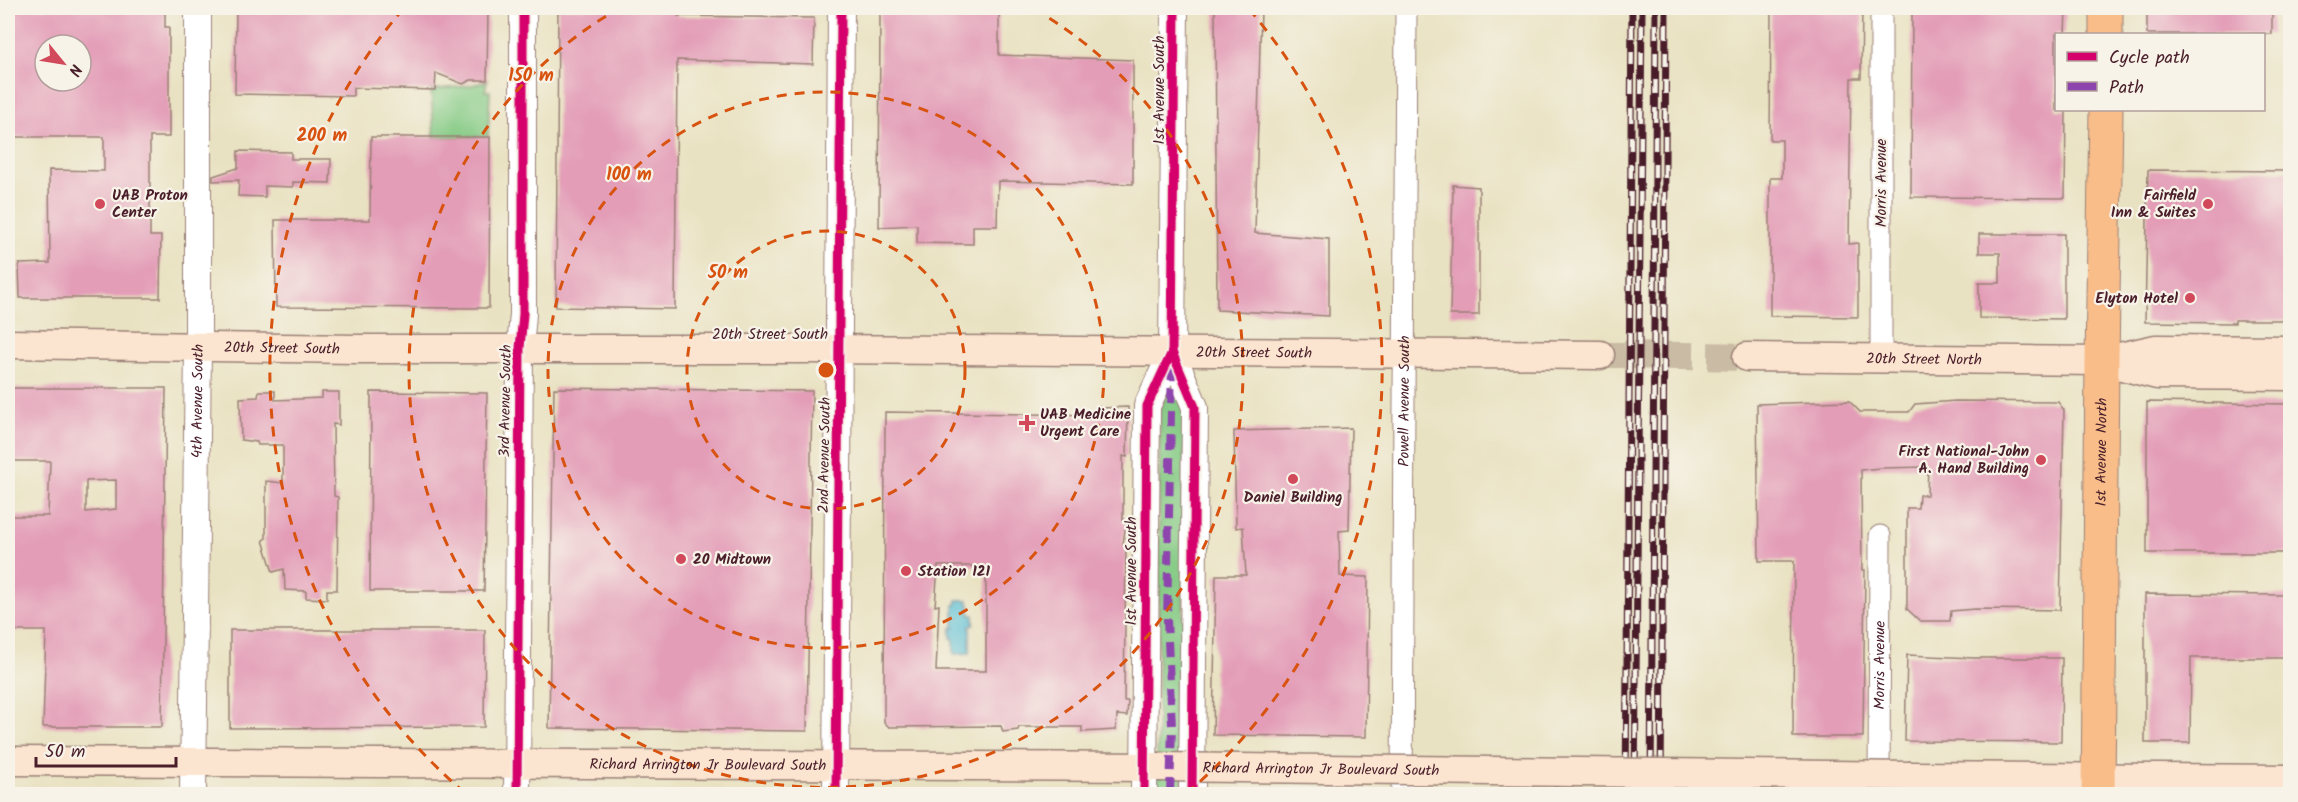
<svg xmlns="http://www.w3.org/2000/svg" width="2298" height="802" font-family="Kalam,sans-serif">
  <style>
    .green { fill: #86cb86; stroke: #687558; stroke-width: 1.5 }
    .water { fill: #56bdd3; stroke: #506e7f; stroke-width: 1.5 }
    .building { fill: #e39db7; fill-rule: evenodd }
    .lines { fill: none; stroke-linecap: round; stroke-linejoin: round }
    .tertiary-tunnel { stroke: #c9bba4; stroke-width: 26; stroke-dasharray: 26 13; stroke-linecap: butt }
    .secondary-tunnel { stroke: #c9bba4; stroke-width: 28; stroke-dasharray: 28 14; stroke-linecap: butt }
    .minor-casing { stroke: #9a8076; stroke-width: 23 }
    .tertiary-casing { stroke: #9a8076; stroke-width: 28 }
    .secondary-casing { stroke: #9a8076; stroke-width: 31 }
    .primary-casing { stroke: #9a8076; stroke-width: 35 }
    .minor { stroke: #fff; stroke-width: 21 }
    .tertiary { stroke: #fff; stroke-width: 26 }
    .secondary { stroke: #fce5d0; stroke-width: 28 }
    .primary { stroke: #f8bd89; stroke-width: 33 }
    .rail-casing { stroke: #4a1f2b; stroke-width: 7 }
    .rail { stroke: #f7f3e8; stroke-width: 4.5; stroke-dasharray: 14; stroke-linecap: butt }
    .secondary-bridge-casing { stroke: #9a8076; stroke-width: 31; stroke-linecap: butt }
    .secondary-bridge { stroke: #fce5d0; stroke-width: 28 }
    .quiet { stroke: #8e44ad; stroke-width: 8; stroke-dasharray: 15 8; stroke-linecap: butt }
    .cycleway-casing { stroke: #f7f3e8; stroke-width: 13 }
    .cycleway { stroke: #d6006c; stroke-width: 9 }
    .ring { fill: none; stroke: #d8530f; stroke-width: 3; stroke-dasharray: 10 8 }
    .poi-dot { fill: #d1495b; stroke: #f7f3e8; stroke-width: 2 }
    .labels { text-anchor: middle; stroke-width: 4.5; stroke-linejoin: round; paint-order: stroke }
    .street-label { font-size: 15px; fill: #4a1f2b; stroke: #f7f3e8 }
    .poi-label { font-size: 15px; font-weight: bold; fill: #4a1f2b; stroke: #f7f3e8; text-anchor: start }
    .centre { fill: #d8530f; stroke: #f7f3e8; stroke-width: 3 }
    .ring-label { font-size: 18px; text-anchor: middle; font-weight: bold; fill: #d8530f; stroke: #f7f3e8; stroke-width: 4.5; stroke-linejoin: round; paint-order: stroke }
  </style>
  <rect width="100%" height="100%" fill="#f7f3e8"/>
  <filter id="ink" filterUnits="userSpaceOnUse"><feTurbulence type="fractalNoise" baseFrequency=".0167" numOctaves="2"/><feDisplacementMap in="SourceGraphic" scale="12" xChannelSelector="R" yChannelSelector="G"/><feConvolveMatrix kernelMatrix="1 2 1 2 8 2 1 2 1" color-interpolation-filters="sRGB"/></filter>
  <filter id="wash" filterUnits="userSpaceOnUse"><feTurbulence type="fractalNoise" baseFrequency=".008" numOctaves="4" result="noise"/><feDisplacementMap in="SourceGraphic" scale="24" xChannelSelector="R" yChannelSelector="G"/><feGaussianBlur stdDeviation="1.35" result="paint"/><feColorMatrix in="noise" values="0 0 0 0 0 0 0 0 0 0 0 0 0 0 0 0 0 1.4 0 .05"/><feComposite in="paint" operator="in"/></filter>
  <g filter="url(#wash)">
    <rect width="100%" height="100%" fill="#e9e2c2"/>
    <g class="green">
      <path d="M 487,80 L 485,91 L 490,91 L 488,137 L 434,137 L 431,90 C 448,87 471,88 487,80 Z"/>
      <path d="M 1171,386 L 1185,407 L 1182,794 L 1157,794 L 1160,408 Z"/>
    </g>
    <path class="water" d="M 957,600 L 968,600 L 968,604 L 970,604 L 970,615 L 974,615 L 974,625 L 970,626 L 970,653 L 954,654 L 954,639 L 951,638 L 951,628 L 954,628 L 954,605 L 956,605 Z"/>
    <g id="blocks">
      <g class="building">
        <path d="M 8,8 L 165,8 L 165,27 L 169,27 L 169,137 L 150,137 L 150,236 L 161,236 L 160,298 L 20,298 L 19,264 L 50,263 L 49,170 L 104,171 L 104,137 L 8,137 ZM 45,45 L 81,45 L 81,81 L 45,81 Z"/>
        <path d="M 236,8 L 488,8 L 487,80 L 471,80 L 463,84 L 436,73 L 435,90 L 353,88 L 353,96 L 235,94 Z"/>
        <path d="M 558,8 L 678,8 L 678,16 L 814,18 L 813,64 L 677,60 L 675,309 L 556,307 Z"/>
        <path d="M 880,8 L 999,8 L 999,55 L 1133,60 L 1133,184 L 998,181 L 997,226 L 973,226 L 973,244 L 917,243 L 917,225 L 879,227 Z"/>
        <path d="M 1215,8 L 1261,8 L 1255,233 L 1329,239 L 1329,316 L 1217,310 Z"/>
        <path d="M 1771,8 L 1862,8 L 1861,78 L 1851,78 L 1849,244 L 1858,243 L 1858,317 L 1770,316 L 1770,178 L 1782,178 L 1782,140 L 1770,140 Z"/>
        <path d="M 1912,8 L 2066,8 L 2065,34 L 2056,34 L 2056,110 L 2066,110 L 2065,198 L 1911,197 Z"/>
        <rect x="2147" y="8" width="125" height="26"/>
        <path d="M 371,137 L 490,137 L 489,308 L 276,307 L 275,220 L 370,220 Z"/>
        <path d="M 238,151 L 291,152 L 291,159 L 331,159 L 330,183 L 293,182 L 293,187 L 265,186 L 265,197 L 238,196 L 239,180 L 213,181 L 213,176 L 238,168 Z"/>
        <path d="M 2148,170 L 2290,171 L 2290,320 L 2235,320 L 2235,323 L 2145,322 Z"/>
        <path d="M 1453,185 L 1479,187 L 1479,315 L 1450,315 Z"/>
        <path d="M 1979,234 L 2064,234 L 2064,319 L 1979,318 L 1979,283 L 2000,283 L 2000,253 L 1979,253 Z"/>
        <path d="M 8,388 L 166,388 L 162,727 L 43,727 L 46,631 L 8,631 L 8,516 L 48,516 L 50,461 L 8,461 ZM 116,480 L 116,509 L 86,512 L 86,481 Z"/>
        <path d="M 554,388 L 812,391 L 807,731 L 549,728 Z"/>
        <path d="M 259,391 L 275,391 L 275,400 L 322,398 L 322,392 L 339,392 L 339,425 L 333,424 L 334,496 L 338,497 L 337,590 L 327,590 L 327,599 L 306,598 L 306,591 L 285,590 L 284,569 L 273,572 L 263,540 L 266,538 L 266,481 L 283,483 L 283,445 L 258,445 L 257,442 L 241,440 L 240,398 L 258,397 Z"/>
        <path d="M 371,392 L 487,393 L 484,591 L 370,591 Z"/>
        <path d="M 1849,401 L 1860,412 L 1909,412 L 1915,404 L 1956,401 L 2058,402 L 2064,410 L 2060,610 L 1975,609 L 1951,611 L 1950,621 L 1920,621 L 1907,609 L 1907,508 L 1918,508 L 1919,495 L 1927,495 L 1928,467 L 1880,468 L 1861,470 L 1862,570 L 1865,570 L 1863,737 L 1793,737 L 1794,561 L 1759,561 L 1757,404 Z"/>
        <path d="M 2147,402 L 2290,404 L 2290,553 L 2147,553 Z"/>
        <path d="M 1128,407 L 1127,457 L 1123,456 L 1123,522 L 1126,523 L 1123,544 L 1126,544 L 1124,701 L 1128,701 L 1127,716 L 1117,715 L 1116,730 L 1082,732 L 1082,727 L 1019,727 L 1018,730 L 1003,732 L 1001,726 L 889,727 L 884,722 L 885,412 L 1100,415 L 1101,408 ZM 938,566 L 986,566 L 986,671 L 936,671 L 939,605 L 935,606 Z"/>
        <path d="M 1351,428 L 1349,530 L 1339,531 L 1340,576 L 1368,577 L 1366,737 L 1213,735 L 1216,575 L 1246,575 L 1243,527 L 1236,528 L 1234,431 Z"/>
        <path d="M 2145,594 L 2290,595 L 2290,658 L 2191,658 L 2190,743 L 2145,743 Z"/>
        <path d="M 230,630 L 485,630 L 484,727 L 230,728 Z"/>
        <path d="M 1907,655 L 1974,658 L 2062,658 L 2061,742 L 1905,741 Z"/>
      </g>
    </g>
  </g>
  <g filter="url(#ink)">
    <use href="#blocks" fill-opacity="0" stroke="#9a8076" stroke-width="1.5"/>
    <g class="lines">
      <path class="tertiary-tunnel" d="M 1600,355 L 1624,355"/>
      <path class="secondary-tunnel" d="M 1624,355 L 1747,357"/>
      <g class="minor-casing">
        <g id="minor">
          <path d="M 1881,359 L 1881,8"/>
          <path id="s1" d="M 1402,794 L 1406,8"/>
          <path id="s2" d="M 1879,794 L 1880,536"/>
        </g>
      </g>
      <g class="tertiary-casing">
        <g id="tertiary">
          <path d="M 1175,8 L 1172,352 L 1195,407 L 1192,794"/>
          <path id="s3" d="M 193,794 L 198,346 L 198,8"/>
          <path d="M 517,794 L 520,348 L 523,314 L 523,8"/>
          <path d="M 836,794 L 841,8"/>
          <path d="M 1144,794 L 1147,406 L 1172,352"/>
        </g>
      </g>
      <g class="secondary-casing">
        <g id="secondary">
          <path id="s4" d="M 8,344 L 357,349 L 815,349 L 1600,355"/>
          <path id="s5" d="M 1747,357 L 2102,361 L 2156,349 L 2290,350"/>
          <path d="M 2106,362 L 2157,375 L 2290,376"/>
          <path id="s6" d="M 8,761 L 1159,767"/>
          <path d="M 1911,776 L 2290,779"/>
        </g>
      </g>
      <g class="primary-casing">
        <g id="primary">
          <path d="M 2106,8 L 2106,34"/>
          <path id="s7" d="M 2098,794 L 2102,361 L 2106,110"/>
        </g>
      </g>
      <use href="#minor" class="minor"/>
      <use href="#tertiary" class="tertiary"/>
      <use href="#secondary" class="secondary"/>
      <use href="#primary" class="primary"/>
      <g class="rail-casing">
        <g id="rail">
          <path d="M 1626,794 L 1632,8"/>
          <path d="M 1635,794 L 1642,8"/>
          <path d="M 1651,794 L 1656,8"/>
          <path d="M 1661,794 L 1666,8"/>
        </g>
      </g>
      <use href="#rail" class="rail"/>
      <g class="secondary-bridge-casing">
        <g id="secondary-bridge">
          <path id="s8" d="M 1159,767 L 1911,776"/>
        </g>
      </g>
      <use href="#secondary-bridge" class="secondary-bridge"/>
      <path class="quiet" d="M 1170,794 L 1172,726 L 1167,620 L 1172,360"/>
      <g class="cycleway-casing">
        <g id="cycleway">
          <path d="M 1175,8 L 1172,352 L 1195,407 L 1192,794"/>
          <path d="M 517,794 L 520,348 L 523,314 L 523,8"/>
          <path d="M 836,794 L 841,8"/>
          <path d="M 1144,794 L 1147,406 L 1172,352"/>
        </g>
      </g>
      <use href="#cycleway" class="cycleway"/>
    </g>
  </g>
  <g class="ring">
    <circle cx="826" cy="370" r="139"/>
    <circle cx="826" cy="370" r="278"/>
    <path d="M1034 9A417 417 0 1 1 618 9"/>
    <path d="M465 793A556 556 0 0 1 403 9M1249 9A556 556 0 0 1 1187 793"/>
  </g>
  <g class="poi-dot">
    <circle cx="100" cy="204" r="6"/>
    <circle cx="2208" cy="204" r="6"/>
    <circle cx="2190" cy="298" r="6"/>
    <path d="M1024 414h6v6h6v6h-6v6h-6v-6h-6v-6h6z"/>
    <circle cx="2041" cy="460" r="6"/>
    <circle cx="1293" cy="479" r="6"/>
    <circle cx="681" cy="559" r="6"/>
    <circle cx="906" cy="571" r="6"/>
  </g>
  <g class="labels">
    <g class="street-label">
      <text transform="translate(1159 90) rotate(-90)" y="5">1st Avenue South</text>
      <text transform="translate(1881 183) rotate(-90)" y="5">Morris Avenue</text>
      <text x="770" y="339">20th Street South</text>
      <text dy="5" stroke="none"><textPath href="#s4" startOffset="274">20th Street South</textPath></text>
      <text dy="5" stroke="none"><textPath href="#s4" startOffset="1246">20th Street South</textPath></text>
      <text dy="5" stroke="none"><textPath href="#s5" startOffset="177">20th Street North</textPath></text>
      <text dy="5" stroke="none"><textPath href="#s3" startOffset="393">4th Avenue South</textPath></text>
      <text transform="translate(505 401) rotate(-89)" y="5">3rd Avenue South</text>
      <text dy="5" stroke="none"><textPath href="#s1" startOffset="393">Powell Avenue South</textPath></text>
      <text dy="5" stroke="none"><textPath href="#s7" startOffset="342">1st Avenue North</textPath></text>
      <text transform="translate(824 455) rotate(-89)" y="5">2nd Avenue South</text>
      <text transform="translate(1131 571) rotate(-90)" y="5">1st Avenue South</text>
      <text dy="5" stroke="none"><textPath href="#s2" startOffset="129">Morris Avenue</textPath></text>
      <text dy="5" stroke="none"><textPath href="#s6" startOffset="700">Richard Arrington Jr Boulevard South</textPath></text>
      <text dy="5" stroke="none"><textPath href="#s8" startOffset="162">Richard Arrington Jr Boulevard South</textPath></text>
    </g>
    <g class="poi-label">
      <text x="112" y="200">UAB Proton<tspan x="112" dy="17">Center</tspan></text>
      <text x="2196" y="200" text-anchor="end">Fairfield<tspan x="2196" dy="17">Inn &amp; Suites</tspan></text>
      <text x="2178" y="303" text-anchor="end">Elyton Hotel</text>
      <text x="1040" y="419">UAB Medicine<tspan x="1040" dy="17">Urgent Care</tspan></text>
      <text x="2029" y="456" text-anchor="end">First National-John<tspan x="2029" dy="17">A. Hand Building</tspan></text>
      <text x="1293" y="502" text-anchor="middle">Daniel Building</text>
      <text x="693" y="564">20 Midtown</text>
      <text x="918" y="576">Station 121</text>
    </g>
  </g>
  <circle cx="826" cy="370" r="9" class="centre"/>
  <g class="ring-label">
    <text x="531" y="81">150 m</text>
    <text x="322" y="141">200 m</text>
    <text x="629" y="180">100 m</text>
    <text x="728" y="278">50 m</text>
  </g>
  <rect width="2298" height="802" fill="none" stroke="#f7f3e8" stroke-width="30"/>
  <rect x="2055" y="33" width="210" height="78" fill="#f7f3e8" stroke="#b29e9c" stroke-width="1.5"/>
  <rect x="2067" y="52" width="30" height="9" fill="#d6006c" stroke="#b29e9c" stroke-width="1.5"/>
  <text x="2109" y="63" font-size="18" fill="#4a1f2b">Cycle path</text>
  <rect x="2067" y="82" width="30" height="9" fill="#8e44ad" stroke="#b29e9c" stroke-width="1.5"/>
  <text x="2109" y="93" font-size="18" fill="#4a1f2b">Path</text>
  <g transform="translate(63 63) rotate(120)"><circle r="28" fill="#f7f3e8" stroke="#b29e9c" stroke-width="1.5"/>
  <path d="M0-4.5L10 22L0 15L-10 22Z" fill="#d1495b"/>
  <text y="-9" font-size="16" font-weight="bold" text-anchor="middle" fill="#4a1f2b">N</text>
  </g>
  <path d="M36 757v9h140v-9" fill="none" stroke="#4a1f2b" stroke-width="3"/>
  <text x="45" y="757" font-size="18" fill="#4a1f2b" stroke="#f7f3e8" stroke-width="4.5" paint-order="stroke">50 m</text>
</svg>
